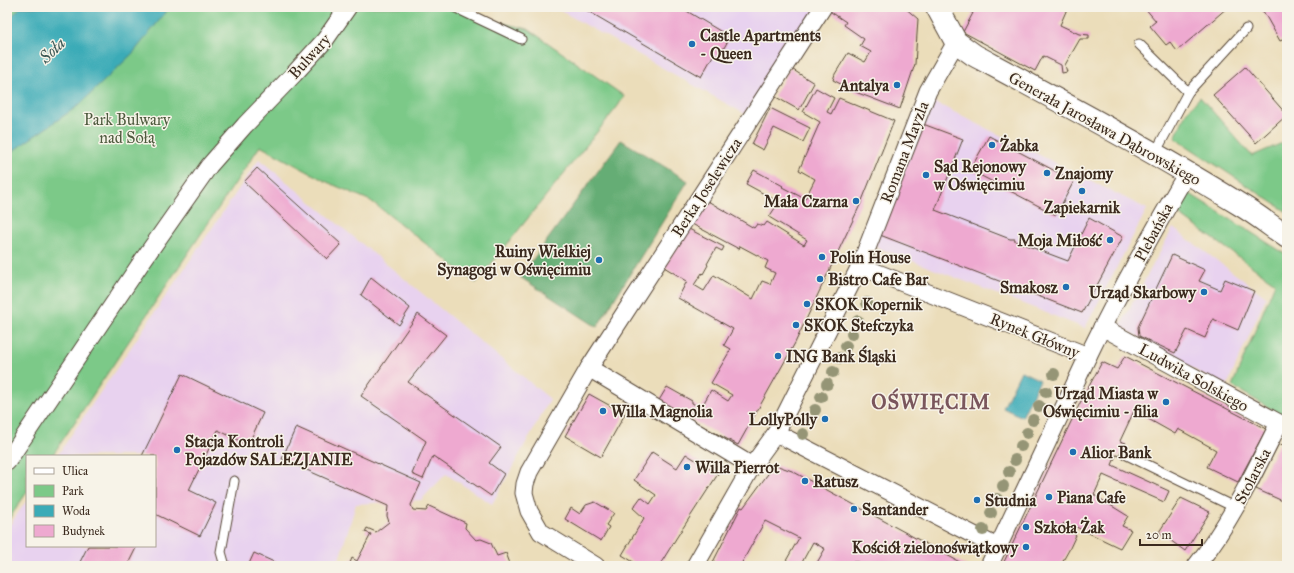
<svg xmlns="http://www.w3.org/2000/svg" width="1294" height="573" font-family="'IM FELL Great Primer',serif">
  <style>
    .built { fill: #e8d2ef }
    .green { fill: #7cc988; stroke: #5c7a53 }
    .forest { fill: #65ad74; stroke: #506c49 }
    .water { fill: #3babb7; stroke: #3b6a6a }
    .building { fill: #eea9d0 }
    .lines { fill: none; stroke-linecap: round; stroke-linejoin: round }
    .lane-casing { stroke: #554535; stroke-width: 11 }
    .street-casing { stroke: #554535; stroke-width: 19 }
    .secondary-casing { stroke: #554535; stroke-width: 24 }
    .lane { stroke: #fff; stroke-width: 9 }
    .street { stroke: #fff; stroke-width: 17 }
    .secondary { stroke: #fff; stroke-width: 22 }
    .tree { fill: #959576 }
    .poi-dot { fill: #1f6fb2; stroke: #f7f3e8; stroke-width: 1.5 }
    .labels { text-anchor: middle; stroke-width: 3; stroke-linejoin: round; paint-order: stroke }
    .poi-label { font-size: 16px; font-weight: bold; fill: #3b2a1e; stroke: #f7f3e8; text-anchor: start }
    .street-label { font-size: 16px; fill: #3b2a1e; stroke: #f7f3e8 }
    .park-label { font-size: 16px; fill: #4e5a3e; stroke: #f7f3e8 }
    .water-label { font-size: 17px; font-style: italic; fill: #3b5754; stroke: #f7f3e8 }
    .district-label { font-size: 20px; font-weight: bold; letter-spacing: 1px; fill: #7a565c; stroke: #f7f3e8 }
  </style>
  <rect width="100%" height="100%" fill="#f7f3e8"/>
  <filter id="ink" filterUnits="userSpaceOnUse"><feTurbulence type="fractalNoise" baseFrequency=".025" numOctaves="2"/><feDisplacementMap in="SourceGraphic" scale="8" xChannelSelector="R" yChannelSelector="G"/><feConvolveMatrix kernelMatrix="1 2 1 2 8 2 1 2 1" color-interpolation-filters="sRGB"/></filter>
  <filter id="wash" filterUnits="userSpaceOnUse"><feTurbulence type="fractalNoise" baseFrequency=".012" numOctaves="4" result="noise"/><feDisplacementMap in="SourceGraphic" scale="16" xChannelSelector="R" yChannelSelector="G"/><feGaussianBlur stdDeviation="0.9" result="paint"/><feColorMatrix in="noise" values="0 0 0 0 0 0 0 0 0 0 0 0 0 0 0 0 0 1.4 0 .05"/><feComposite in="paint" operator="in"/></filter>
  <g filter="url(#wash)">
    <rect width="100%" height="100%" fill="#ebddba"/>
    <g class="built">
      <path d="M 554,7 L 818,7 L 745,114 Z"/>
      <path d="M 926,98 L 1147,209 L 1085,328 L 864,242 Z"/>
      <path d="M 259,159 L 550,399 L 492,504 L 446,474 L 421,500 L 356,504 L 337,566 L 7,566 L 7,529 L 27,500 L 27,546 L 155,546 L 155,456 L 57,456 Z"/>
      <path d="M 1173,228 L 1266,297 L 1226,388 L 1120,326 Z"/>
    </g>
    <g class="green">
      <path d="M 7,7 L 453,7 L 472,16 L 528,29 L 624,96 L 618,106 L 476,283 L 371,201 L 327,182 L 260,146 L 52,456 L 27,456 L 27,492 L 7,522 Z"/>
      <path d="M 1200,97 L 1252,156 L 1287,141 L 1287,212 L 1175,138 L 1186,113 Z"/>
      <path d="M 1187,192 L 1287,255 L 1287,416 L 1283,416 L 1232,386 L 1275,283 L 1176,212 Z"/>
    </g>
    <path class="forest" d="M 621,140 L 688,181 L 597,327 L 520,277 Z"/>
    <g class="water">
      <path d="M 21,7 L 170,7 L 134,52 L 78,106 L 7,155 L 7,21 Z"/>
      <path d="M 1021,371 L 1040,380 L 1022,417 L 1003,408 Z"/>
    </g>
    <g id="blocks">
      <g class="building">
        <path d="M 581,7 L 680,7 L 730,37 L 719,57 L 714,54 L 701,77 Z"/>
        <path d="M 831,7 L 904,7 L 918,19 L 915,64 L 900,109 L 858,93 L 833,80 L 835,74 L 848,53 L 865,62 L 871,52 L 860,46 L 864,39 L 844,25 L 846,22 L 828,10 Z"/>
        <path d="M 962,7 L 1063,7 L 1067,9 L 1060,25 L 1079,34 L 1089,35 L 1089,39 L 1080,39 L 1065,65 L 1067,72 L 1062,73 L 1061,65 L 1043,56 L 1035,71 L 963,32 L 973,13 Z"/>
        <path d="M 1144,7 L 1228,7 L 1177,51 L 1170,42 L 1166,45 L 1150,26 L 1156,21 Z"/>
        <path d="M 1259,7 L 1284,7 L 1287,12 L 1287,38 L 1280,41 L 1263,11 L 1262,12 Z"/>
        <path d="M 1245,67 L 1287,115 L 1256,143 L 1213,95 Z"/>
        <path d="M 790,68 L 814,83 L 799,110 L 774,96 Z"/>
        <path d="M 816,88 L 834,98 L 827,112 L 831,114 L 839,98 L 894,121 L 861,203 L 795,343 L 738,445 L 658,402 L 667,387 L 692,401 L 692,403 L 701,408 L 711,390 L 728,401 L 732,395 L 711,383 L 731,349 L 724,345 L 733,329 L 678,298 L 687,281 L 664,267 L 687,228 L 724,247 L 722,251 L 716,248 L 707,264 L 708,265 L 703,274 L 702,273 L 694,285 L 704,291 L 714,275 L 753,299 L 762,281 L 770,284 L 775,273 L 765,268 L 768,261 L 740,246 L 739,249 L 692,224 L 706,200 L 754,228 L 757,224 L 764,226 L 767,222 L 804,245 L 807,240 L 769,217 L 779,202 L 746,184 L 754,170 L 783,186 L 782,187 L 805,199 L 815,179 L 799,170 L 820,122 L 803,112 Z"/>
        <path d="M 770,108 L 810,128 L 803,142 L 774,128 L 763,150 L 752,144 Z"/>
        <path d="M 923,124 L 963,139 L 935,210 L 1010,239 L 1015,239 L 1015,241 L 1068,261 L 1089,218 L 1123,237 L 1082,313 L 880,235 Z"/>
        <path d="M 989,136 L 1074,181 L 1056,215 L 970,170 Z"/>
        <path d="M 257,168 L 341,244 L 327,259 L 244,182 Z"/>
        <path d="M 1172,255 L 1205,270 L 1199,281 L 1220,290 L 1225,279 L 1254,291 L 1238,330 L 1213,319 L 1205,338 L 1187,330 L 1175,353 L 1139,336 L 1138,327 Z"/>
        <path d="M 371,277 L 410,308 L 399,325 L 361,295 Z"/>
        <path d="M 418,314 L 446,335 L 408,382 L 501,447 L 489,463 L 504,474 L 491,496 L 433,456 L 423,479 L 412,474 L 426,441 L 361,396 Z"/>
        <path d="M 1125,356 L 1266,429 L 1238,482 L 1207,467 L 1216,450 L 1178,429 L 1175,434 L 1134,411 L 1120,441 L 1126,443 L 1120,456 L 1116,455 L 1112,465 L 1169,491 L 1164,502 L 1103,475 L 1094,495 L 1128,516 L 1122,526 L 1131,530 L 1120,548 L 1072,525 L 1072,527 L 1064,523 L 1061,527 L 1076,535 L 1069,550 L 1060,566 L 1002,566 L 1080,403 L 1102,362 L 1117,369 Z"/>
        <path d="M 182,374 L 263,413 L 248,445 L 218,430 L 189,490 L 216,503 L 200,536 L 155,514 L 155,456 L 142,456 Z"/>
        <path d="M 589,394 L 625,414 L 601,457 L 565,436 Z"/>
        <path d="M 296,427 L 421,483 L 411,505 L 413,510 L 426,511 L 429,506 L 466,523 L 465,528 L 476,540 L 481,539 L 491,543 L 497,556 L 506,553 L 511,566 L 357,566 L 350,563 L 352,558 L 357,561 L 371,534 L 365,532 L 367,528 L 376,532 L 389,522 L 387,516 L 388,506 L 282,459 Z"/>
        <path d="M 1285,444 L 1287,445 L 1287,503 L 1256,489 L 1278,445 Z"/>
        <path d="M 652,452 L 677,468 L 686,454 L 718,474 L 677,537 L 659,566 L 640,566 L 622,555 L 644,518 L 633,508 L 641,497 L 650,504 L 656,495 L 634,480 Z"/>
        <path d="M 778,466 L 792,471 L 967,566 L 865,566 L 858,562 L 852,562 L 853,566 L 815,566 L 825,549 L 813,542 L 800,566 L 783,566 L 799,538 L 765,521 L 740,566 L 711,566 L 741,507 L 743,508 L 773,467 Z"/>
        <path d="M 1181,498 L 1210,512 L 1185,551 L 1159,532 Z"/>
        <path d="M 595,502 L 614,513 L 606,525 L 609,527 L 601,541 L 565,519 L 571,508 L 580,514 L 586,505 Z"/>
        <path d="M 88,546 L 137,546 L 127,566 L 78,566 Z"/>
        <path d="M 254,553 L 283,566 L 248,566 Z"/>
      </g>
    </g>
  </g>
  <g filter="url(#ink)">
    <use href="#blocks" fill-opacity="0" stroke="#554535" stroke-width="1"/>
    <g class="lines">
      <g class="lane-casing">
        <g id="lane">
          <path d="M 454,7 L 521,39"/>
          <path d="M 1139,44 L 1188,92"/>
          <path d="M 1154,155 L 1188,92 L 1246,29"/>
          <path d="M 1125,454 L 1236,508"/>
          <path d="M 225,566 L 221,552 L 234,481"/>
        </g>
      </g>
      <g class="street-casing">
        <g id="street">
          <path d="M 860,266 L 1088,356 L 989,566"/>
          <path d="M 1102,327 L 1279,423 L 1287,425"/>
          <path d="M 1088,356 C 1118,294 1152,233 1187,173"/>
          <path d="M 589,368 L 752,466"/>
          <path d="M 776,433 L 999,548"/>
          <path d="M 7,462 L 143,260 L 209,166 L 245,125 L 294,74 L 325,40 L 348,7"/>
          <path d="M 596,566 L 541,532 L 529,511 L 524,493 L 525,484 L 529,472 L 589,368 L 823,7"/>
          <path d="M 695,566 L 752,466 L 776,433 L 860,266 L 928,91 L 956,42"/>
          <path d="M 1196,566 C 1231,522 1254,473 1279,423"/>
        </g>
      </g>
      <g class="secondary-casing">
        <path id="secondary" d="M 937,7 L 956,42 L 974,55 C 1063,103 1153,151 1239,204 C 1256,214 1271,226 1287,237"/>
      </g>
      <use href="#lane" class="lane"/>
      <use href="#street" class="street"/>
      <use href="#secondary" class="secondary"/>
    </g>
    <g class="tree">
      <circle cx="867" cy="303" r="6"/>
      <circle cx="858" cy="321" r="6"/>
      <circle cx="852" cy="334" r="6"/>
      <circle cx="846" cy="346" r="6"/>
      <circle cx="840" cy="358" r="6"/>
      <circle cx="833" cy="372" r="6"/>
      <circle cx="1054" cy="374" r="6"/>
      <circle cx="827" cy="384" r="6"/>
      <circle cx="1046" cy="392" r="6"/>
      <circle cx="821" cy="397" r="6"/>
      <circle cx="1039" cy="406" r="6"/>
      <circle cx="815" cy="410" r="6"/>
      <circle cx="1033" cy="420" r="6"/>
      <circle cx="1027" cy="433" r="6"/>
      <circle cx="803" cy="434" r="6"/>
      <circle cx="1021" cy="446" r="6"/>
      <circle cx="1015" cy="460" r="6"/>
      <circle cx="1009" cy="472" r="6"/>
      <circle cx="1003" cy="486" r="6"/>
      <circle cx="997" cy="499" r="6"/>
      <circle cx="991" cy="513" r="6"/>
      <circle cx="983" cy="530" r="6"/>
    </g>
  </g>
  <g class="poi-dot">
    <circle cx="692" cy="44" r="4"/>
    <circle cx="897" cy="85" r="4"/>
    <circle cx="992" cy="145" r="4"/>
    <circle cx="1047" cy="173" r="4"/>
    <circle cx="926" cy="175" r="4"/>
    <circle cx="1082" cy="191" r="4"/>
    <circle cx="856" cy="201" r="4"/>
    <circle cx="1110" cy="240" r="4"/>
    <circle cx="822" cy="257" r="4"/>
    <circle cx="599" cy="260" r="4"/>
    <circle cx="820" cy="279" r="4"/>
    <circle cx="1066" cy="287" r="4"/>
    <circle cx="1204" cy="292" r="4"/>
    <circle cx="807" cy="304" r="4"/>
    <circle cx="796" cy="325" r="4"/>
    <circle cx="778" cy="356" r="4"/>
    <circle cx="1166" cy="402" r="4"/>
    <circle cx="603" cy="411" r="4"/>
    <circle cx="825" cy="419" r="4"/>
    <circle cx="177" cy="450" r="4"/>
    <circle cx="1073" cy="452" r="4"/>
    <circle cx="687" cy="467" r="4"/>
    <circle cx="805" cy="481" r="4"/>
    <circle cx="1049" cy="497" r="4"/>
    <circle cx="977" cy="500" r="4"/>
    <circle cx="854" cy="509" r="4"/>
    <circle cx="1026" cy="527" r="4"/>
    <circle cx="1026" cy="547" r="4"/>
  </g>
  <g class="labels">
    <g class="poi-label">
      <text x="700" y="41">Castle Apartments<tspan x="700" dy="18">- Queen</tspan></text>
      <text x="889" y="91" text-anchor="end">Antalya</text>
      <text x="1000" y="151">Żabka</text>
      <text x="934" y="172">Sąd Rejonowy<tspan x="934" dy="18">w Oświęcimiu</tspan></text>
      <text x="1055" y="179">Znajomy</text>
      <text x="848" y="207" text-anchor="end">Mała Czarna</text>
      <text x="1082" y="213" text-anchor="middle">Zapiekarnik</text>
      <text x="1102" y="246" text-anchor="end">Moja Miłość</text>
      <text x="591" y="257" text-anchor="end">Ruiny Wielkiej<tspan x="591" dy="18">Synagogi w Oświęcimiu</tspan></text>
      <text x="830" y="263">Polin House</text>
      <text x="828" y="285">Bistro Cafe Bar</text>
      <text x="1058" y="293" text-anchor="end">Smakosz</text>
      <text x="1196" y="298" text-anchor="end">Urząd Skarbowy</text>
      <text x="815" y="310">SKOK Kopernik</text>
      <text x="804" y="331">SKOK Stefczyka</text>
      <text x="786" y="362">ING Bank Śląski</text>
      <text x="1158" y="399" text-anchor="end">Urząd Miasta w<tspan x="1158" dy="18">Oświęcimiu - filia</tspan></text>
      <text x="611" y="417">Willa Magnolia</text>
      <text x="817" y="425" text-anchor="end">LollyPolly</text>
      <text x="185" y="447">Stacja Kontroli<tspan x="185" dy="18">Pojazdów SALEZJANIE</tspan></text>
      <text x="1081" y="458">Alior Bank</text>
      <text x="695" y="473">Willa Pierrot</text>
      <text x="813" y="487">Ratusz</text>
      <text x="1057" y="503">Piana Cafe</text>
      <text x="985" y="506">Studnia</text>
      <text x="862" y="515">Santander</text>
      <text x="1034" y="533">Szkoła Żak</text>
      <text x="1018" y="553" text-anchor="end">Kościół zielonoświątkowy</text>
    </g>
    <g class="street-label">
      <text transform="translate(309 56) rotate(-48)" y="6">Bulwary</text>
      <text transform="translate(1105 128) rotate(29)" y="6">Generała Jarosława Dąbrowskiego</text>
      <text transform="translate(904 152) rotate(-69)" y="6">Romana Mayzla</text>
      <text transform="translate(706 187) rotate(-57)" y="6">Berka Joselewicza</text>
      <text transform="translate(1153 232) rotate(-62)" y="6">Plebańska</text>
      <text transform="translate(1035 335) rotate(22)" y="6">Rynek Główny</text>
      <text transform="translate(1194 377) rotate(29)" y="6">Ludwika Solskiego</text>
      <text transform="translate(1252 476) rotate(-63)" y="6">Stolarska</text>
    </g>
    <g class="park-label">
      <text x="127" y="125">Park Bulwary<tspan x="127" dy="18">nad Sołą</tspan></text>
    </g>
    <g class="water-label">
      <text transform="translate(52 50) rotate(-44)" y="6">Soła</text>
    </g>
    <g class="district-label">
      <text x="931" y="409">OŚWIĘCIM</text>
    </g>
  </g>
  <rect width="1294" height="573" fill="none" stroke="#f7f3e8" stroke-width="24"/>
  <rect x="26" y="455" width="130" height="92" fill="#f7f3e8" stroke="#aca397"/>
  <rect x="34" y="468" width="20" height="6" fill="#ffffff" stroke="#aca397"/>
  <text x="62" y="475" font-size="12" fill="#3b2a1e">Ulica</text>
  <rect x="34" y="485" width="20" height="12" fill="#7cc988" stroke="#aca397"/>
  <text x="62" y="495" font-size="12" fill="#3b2a1e">Park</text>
  <rect x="34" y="505" width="20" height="12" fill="#3babb7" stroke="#aca397"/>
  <text x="62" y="515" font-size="12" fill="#3b2a1e">Woda</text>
  <rect x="34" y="525" width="20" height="12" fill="#eea9d0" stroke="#aca397"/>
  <text x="62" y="535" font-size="12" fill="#3b2a1e">Budynek</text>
  <path d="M1140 539v6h62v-6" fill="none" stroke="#3b2a1e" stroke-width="2"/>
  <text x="1146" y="539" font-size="12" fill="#3b2a1e" stroke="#f7f3e8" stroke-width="3" paint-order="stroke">20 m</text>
</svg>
